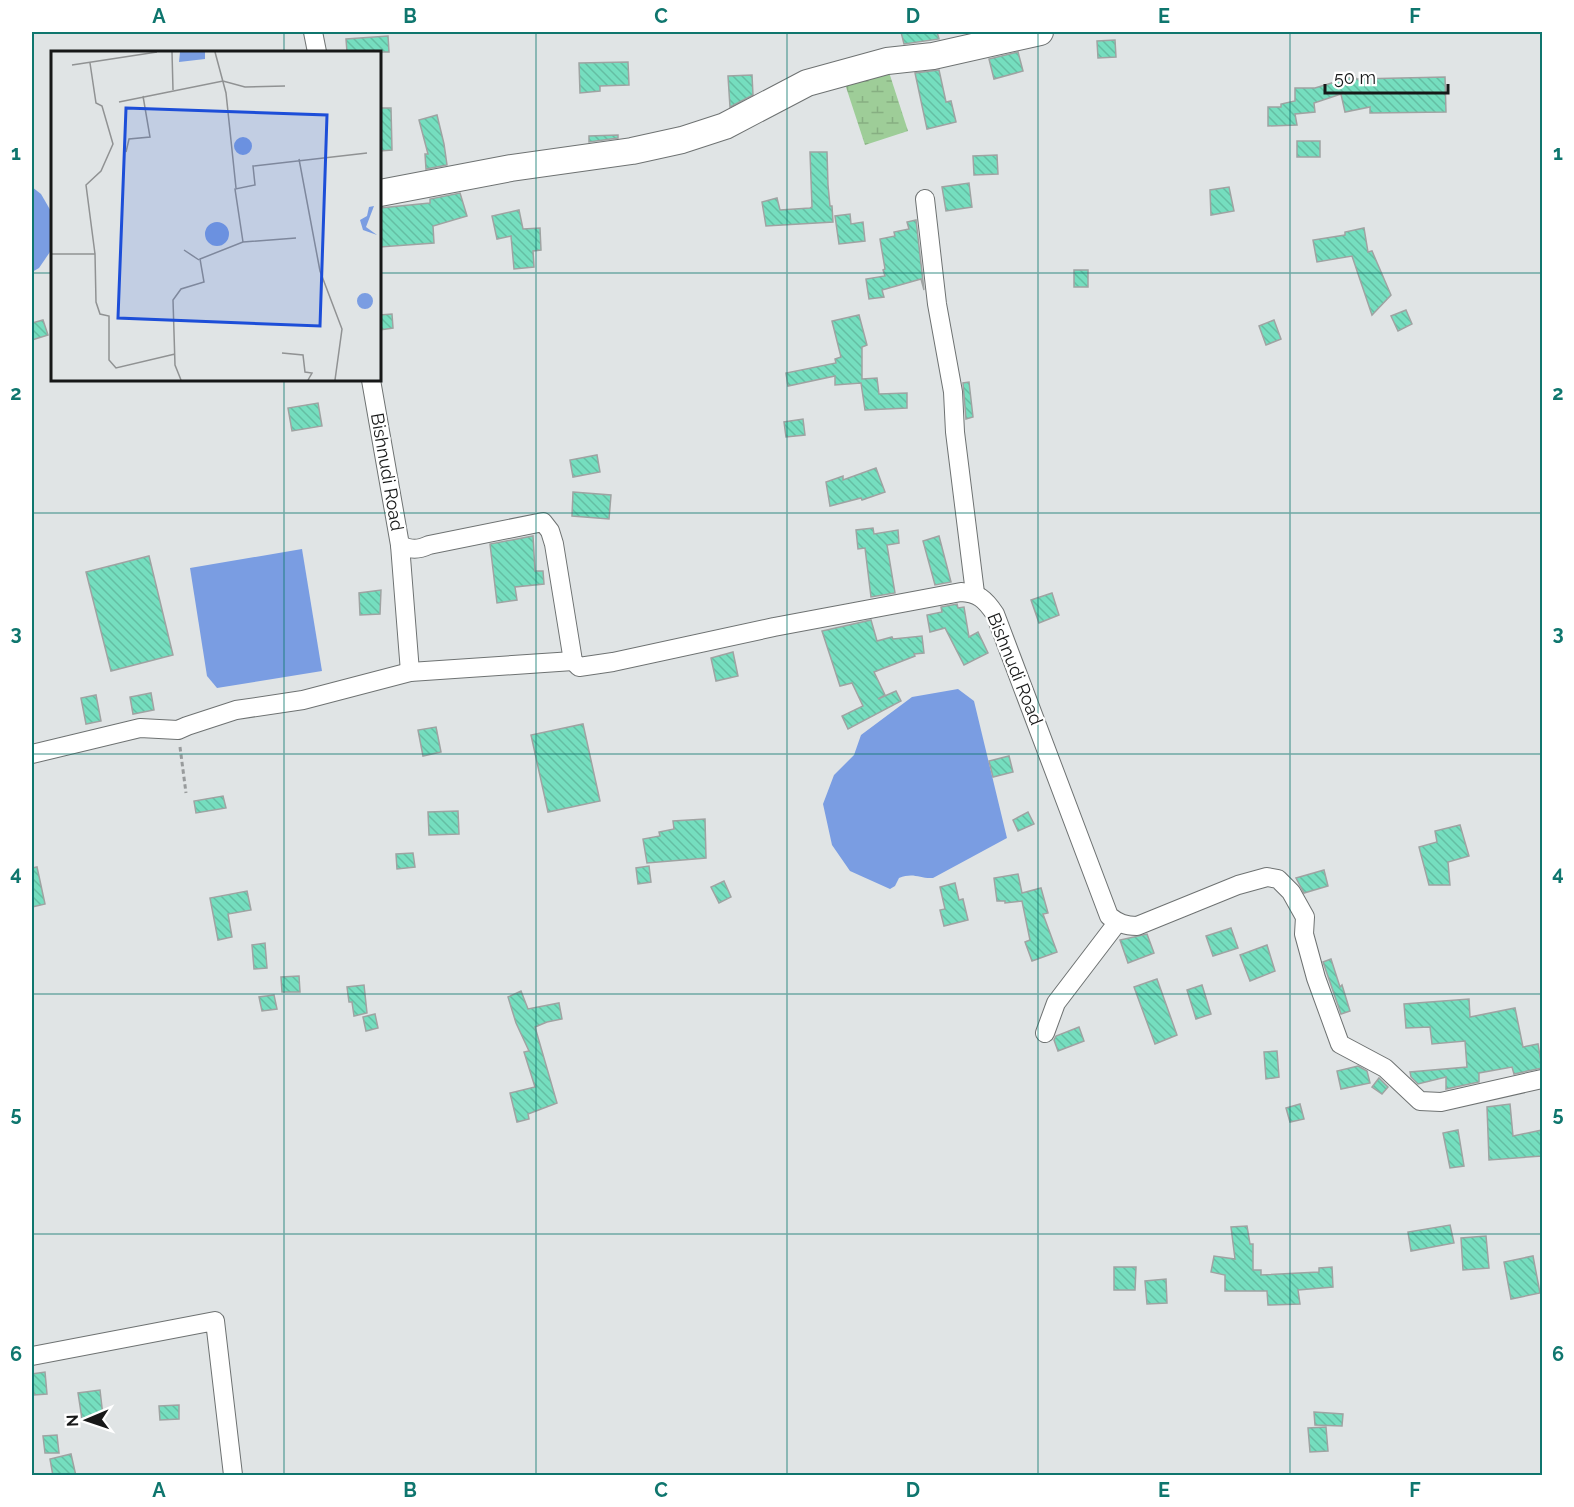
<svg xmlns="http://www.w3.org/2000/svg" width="1574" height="1507" font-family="Raleway,sans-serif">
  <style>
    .wetland { fill: url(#wetland-marsh) }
    .water { fill: #7a9de2 }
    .building { fill: url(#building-back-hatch); stroke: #9fa3a2; stroke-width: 1.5 }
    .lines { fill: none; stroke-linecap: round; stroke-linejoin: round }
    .street-casing { stroke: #6e7272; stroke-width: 20 }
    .secondary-casing { stroke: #6e7272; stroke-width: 28 }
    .path { stroke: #989b9c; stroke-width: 3; stroke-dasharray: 4.5 3; stroke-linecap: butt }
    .street { stroke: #fff; stroke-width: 18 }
    .secondary { stroke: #fff; stroke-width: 26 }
    .grid { fill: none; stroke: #0f766e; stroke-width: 1.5; stroke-opacity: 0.55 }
    .labels { text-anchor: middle; stroke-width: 4.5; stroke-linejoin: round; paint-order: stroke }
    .street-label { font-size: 18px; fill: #171818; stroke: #fff }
    .inset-road { fill: none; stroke: #909293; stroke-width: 1.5 }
    .view { fill: #1d4ed8; fill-opacity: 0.15; stroke: #1d4ed8; stroke-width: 3 }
    .inset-edge { fill: none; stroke: #171818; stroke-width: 3 }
    .neatline { fill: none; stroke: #0f766e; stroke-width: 2 }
    .grid-label { font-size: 20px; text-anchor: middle; font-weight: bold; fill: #0f766e }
  </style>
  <defs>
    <pattern id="wetland-marsh" width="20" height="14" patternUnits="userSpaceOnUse" patternTransform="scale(1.5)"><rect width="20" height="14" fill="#9ecd98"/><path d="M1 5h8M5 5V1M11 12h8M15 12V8" fill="none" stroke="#87af82"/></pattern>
    <pattern id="building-back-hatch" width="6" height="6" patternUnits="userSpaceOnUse" patternTransform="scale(1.5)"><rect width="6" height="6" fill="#75debf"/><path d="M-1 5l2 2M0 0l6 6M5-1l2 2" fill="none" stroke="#64bea3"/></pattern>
  </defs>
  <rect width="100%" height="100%" fill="#e0e4e5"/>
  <path class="wetland" d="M 887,66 L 908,131 L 865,145 L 844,81 Z"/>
  <g class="water">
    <path d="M 32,187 L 41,194 L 52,213 L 52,249 L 39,268 L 32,272 Z"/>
    <path d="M 302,549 L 322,671 L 217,688 L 207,676 L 190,568 Z"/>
    <path d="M 958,689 L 974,701 L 1007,838 L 933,878 C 920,879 914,872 899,878 L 895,886 L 890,889 L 850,871 L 832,845 L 823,804 L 834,775 L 854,755 L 861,735 L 912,697 Z"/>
  </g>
  <g class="building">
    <path d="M 901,32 L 937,32 L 939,39 L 904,44 Z"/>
    <path d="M 388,36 L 389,52 L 347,52 L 346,39 Z"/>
    <path d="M 1115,40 L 1116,57 L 1098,58 L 1097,41 Z"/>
    <path d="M 1018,52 L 1023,71 L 994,79 L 989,59 Z"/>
    <path d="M 628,62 L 629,85 L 600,86 L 600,91 L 580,93 L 579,63 Z"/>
    <path d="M 939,70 L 946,102 L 951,101 L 956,122 L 927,129 L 915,73 Z"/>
    <path d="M 752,75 L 753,95 L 730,107 L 728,76 Z"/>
    <path d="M 1355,76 L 1356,79 L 1445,77 L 1446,112 L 1370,113 L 1370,107 L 1345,112 L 1341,94 L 1314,103 L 1315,112 L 1295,114 L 1297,125 L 1268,126 L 1268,107 L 1281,107 L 1281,104 L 1295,101 L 1295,88 L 1315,88 Z"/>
    <path d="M 380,108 L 391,108 L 392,150 L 380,151 Z"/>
    <path d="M 437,115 L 444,144 L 447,165 L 426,169 L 425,154 L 428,154 L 419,120 Z"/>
    <path d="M 618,135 L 618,138 L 589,142 L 589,136 Z"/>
    <rect x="1297" y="141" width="23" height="16"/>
    <path d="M 810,152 L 827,152 L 828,185 L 830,206 L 832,206 L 833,222 L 766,226 L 762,202 L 777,198 L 780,210 L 810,208 L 812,207 Z"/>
    <path d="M 997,155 L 998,174 L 974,175 L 973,156 Z"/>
    <path d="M 969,183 L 972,207 L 946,211 L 942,187 Z"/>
    <path d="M 1229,187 L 1234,211 L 1211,215 L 1210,190 Z"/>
    <path d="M 460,193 L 467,216 L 433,226 L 434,243 L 380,247 L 380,208 L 430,203 L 430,199 Z"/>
    <path d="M 519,210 L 523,229 L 540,228 L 541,250 L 533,251 L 534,267 L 514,269 L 511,236 L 497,239 L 492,216 Z"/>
    <path d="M 850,214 L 851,224 L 863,222 L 865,241 L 839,244 L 835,216 Z"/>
    <path d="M 916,220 L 924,290 L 921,279 L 882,290 L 884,297 L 869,299 L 866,279 L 885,276 L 883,270 L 885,269 L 880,239 L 895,236 L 894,232 L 909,229 L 907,222 Z"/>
    <path d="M 1364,228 L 1368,252 L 1372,251 L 1391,295 L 1372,315 L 1352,256 L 1317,262 L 1313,240 L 1345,235 L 1345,232 Z"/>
    <rect x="1074" y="270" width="14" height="17"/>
    <path d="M 1406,310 L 1412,324 L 1398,331 L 1391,316 Z"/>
    <path d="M 392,314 L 393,328 L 380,330 L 380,315 Z"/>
    <path d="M 859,315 L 867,345 L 862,347 L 862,379 L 877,378 L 879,394 L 907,393 L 907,408 L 865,410 L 861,383 L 835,385 L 835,376 L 788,386 L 786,373 L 836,363 L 835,359 L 841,357 L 832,321 Z"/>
    <path d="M 43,320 L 48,335 L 32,340 L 32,323 Z"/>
    <path d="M 1274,320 L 1281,339 L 1266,345 L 1259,326 Z"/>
    <path d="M 969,382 L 973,417 L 966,419 L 963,383 Z"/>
    <path d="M 318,403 L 322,426 L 292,431 L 288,408 Z"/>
    <path d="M 803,419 L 805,435 L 786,437 L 784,422 Z"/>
    <path d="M 597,455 L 600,472 L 573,477 L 570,460 Z"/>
    <path d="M 876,468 L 885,492 L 862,500 L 861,498 L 830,506 L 826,482 L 843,476 L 843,480 Z"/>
    <path d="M 573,492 L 611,495 L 609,519 L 572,516 Z"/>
    <path d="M 873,528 L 874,534 L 898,530 L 899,543 L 887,545 L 895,593 L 871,597 L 865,548 L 858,549 L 856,530 Z"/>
    <path d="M 533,536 L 535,571 L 543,571 L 544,584 L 515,587 L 517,600 L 497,603 L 490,544 Z"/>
    <path d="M 939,536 L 951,582 L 935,585 L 923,541 Z"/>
    <path d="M 149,556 L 173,655 L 111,671 L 86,572 Z"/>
    <path d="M 381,590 L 380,614 L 360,615 L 359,593 Z"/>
    <path d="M 1052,593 L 1059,615 L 1039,623 L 1031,600 Z"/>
    <path d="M 957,604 L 958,608 L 964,607 L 969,637 L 978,632 L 988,653 L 964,665 L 945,628 L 930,632 L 927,615 L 942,612 L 941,607 Z"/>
    <path d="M 871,620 L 877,641 L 892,637 L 893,639 L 922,636 L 924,653 L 914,654 L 915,656 L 874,672 L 885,695 L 878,699 L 896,691 L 901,701 L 848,729 L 842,716 L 863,706 L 852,683 L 840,686 L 822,631 Z"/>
    <path d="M 733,652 L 738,676 L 716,681 L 711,658 Z"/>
    <path d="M 151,693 L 154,710 L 133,714 L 130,697 Z"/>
    <path d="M 96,695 L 101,721 L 86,724 L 81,698 Z"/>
    <path d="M 583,724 L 600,801 L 548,812 L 531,735 Z"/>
    <path d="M 436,727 L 441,752 L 423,756 L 418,730 Z"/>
    <path d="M 1009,756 L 1013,772 L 993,777 L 989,761 Z"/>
    <path d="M 223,796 L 226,808 L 196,813 L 194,801 Z"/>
    <path d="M 458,811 L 459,834 L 429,835 L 428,812 Z"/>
    <path d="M 1028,812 L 1034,824 L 1018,831 L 1013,820 Z"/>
    <path d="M 705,819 L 706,858 L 647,863 L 643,839 L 660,836 L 659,832 L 674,829 L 673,821 Z"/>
    <path d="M 1460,825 L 1469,856 L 1448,862 L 1450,885 L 1429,885 L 1419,847 L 1437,842 L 1435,831 Z"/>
    <path d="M 413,853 L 415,867 L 397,869 L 396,854 Z"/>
    <path d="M 649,866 L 651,882 L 638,884 L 636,868 Z"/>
    <path d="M 37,867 L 45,904 L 32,907 L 32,868 Z"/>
    <path d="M 1324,870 L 1328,886 L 1304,893 L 1296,878 Z"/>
    <path d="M 1018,874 L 1022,893 L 1041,888 L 1048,913 L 1043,914 L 1057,952 L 1032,961 L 1025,942 L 1030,940 L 1022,901 L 1005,903 L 1005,901 L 997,901 L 994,878 Z"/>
    <path d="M 724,881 L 731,897 L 719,903 L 711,887 Z"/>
    <path d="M 955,883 L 959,900 L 963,899 L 968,920 L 944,926 L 940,910 L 945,909 L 940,887 Z"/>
    <path d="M 247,891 L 251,910 L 228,914 L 232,937 L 218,940 L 210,898 Z"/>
    <path d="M 1231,928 L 1238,948 L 1213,956 L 1206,936 Z"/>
    <path d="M 1147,934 L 1154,953 L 1128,963 L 1120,940 Z"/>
    <path d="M 265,943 L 267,968 L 254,969 L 252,945 Z"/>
    <path d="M 1267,945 L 1275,971 L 1250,981 L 1240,955 Z"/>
    <path d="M 1331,959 L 1340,987 L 1342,985 L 1350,1011 L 1341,1014 L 1323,962 Z"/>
    <path d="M 299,976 L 300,992 L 282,992 L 281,977 Z"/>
    <path d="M 1157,979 L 1177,1035 L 1155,1044 L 1134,987 Z"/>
    <path d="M 364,985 L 367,1013 L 354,1016 L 352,1002 L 349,1002 L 347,987 Z"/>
    <path d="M 1202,985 L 1211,1014 L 1196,1019 L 1187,990 Z"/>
    <path d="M 521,991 L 528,1009 L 559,1003 L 562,1019 L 547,1022 L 535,1027 L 557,1103 L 528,1114 L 529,1119 L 517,1122 L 510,1093 L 535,1087 L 524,1052 L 529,1051 L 516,1023 L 508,997 Z"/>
    <path d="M 274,995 L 277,1009 L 262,1011 L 259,997 Z"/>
    <path d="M 1469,999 L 1470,1017 L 1515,1008 L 1523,1047 L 1538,1044 L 1542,1068 L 1514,1074 L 1512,1067 L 1479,1073 L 1479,1082 L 1446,1089 L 1446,1077 L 1418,1084 L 1411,1077 L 1410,1072 L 1467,1067 L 1465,1041 L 1432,1044 L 1430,1027 L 1406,1028 L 1404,1004 Z"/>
    <path d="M 375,1014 L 378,1028 L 366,1031 L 363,1017 Z"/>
    <path d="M 1079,1027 L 1084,1041 L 1058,1051 L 1054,1040 L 1056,1036 Z"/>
    <path d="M 1277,1051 L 1279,1077 L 1266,1079 L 1264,1052 Z"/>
    <path d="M 1358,1066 L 1367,1071 L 1370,1083 L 1341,1089 L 1337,1071 Z"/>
    <path d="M 1379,1078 L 1388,1087 L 1382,1094 L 1372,1087 Z"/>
    <path d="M 1300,1104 L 1304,1119 L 1290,1122 L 1286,1108 Z"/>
    <path d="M 1510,1104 L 1513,1136 L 1542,1130 L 1542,1156 L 1489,1160 L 1487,1107 Z"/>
    <path d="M 1458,1130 L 1464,1166 L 1450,1168 L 1443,1133 Z"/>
    <path d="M 1450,1225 L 1454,1243 L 1411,1251 L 1408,1232 Z"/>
    <path d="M 1247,1226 L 1250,1244 L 1253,1244 L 1253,1270 L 1261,1270 L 1261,1275 L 1319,1272 L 1319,1268 L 1332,1267 L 1333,1287 L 1298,1290 L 1300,1304 L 1268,1305 L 1267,1291 L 1225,1291 L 1225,1275 L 1211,1272 L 1214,1256 L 1235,1259 L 1231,1227 Z"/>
    <path d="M 1486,1236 L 1489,1268 L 1463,1270 L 1461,1238 Z"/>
    <path d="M 1533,1256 L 1540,1293 L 1511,1299 L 1504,1262 Z"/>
    <path d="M 1114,1267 L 1136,1267 L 1135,1290 L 1114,1290 Z"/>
    <path d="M 1166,1279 L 1167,1303 L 1147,1304 L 1145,1281 Z"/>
    <path d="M 45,1372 L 47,1394 L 34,1395 L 32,1374 Z"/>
    <path d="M 100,1390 L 103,1416 L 82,1419 L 78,1393 Z"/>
    <path d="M 179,1405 L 179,1419 L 160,1420 L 159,1406 Z"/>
    <path d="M 1314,1412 L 1343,1414 L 1342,1426 L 1315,1425 Z"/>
    <path d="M 1326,1427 L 1328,1451 L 1310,1452 L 1308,1428 Z"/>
    <path d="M 57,1435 L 59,1453 L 45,1453 L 43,1436 Z"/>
    <path d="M 71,1454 L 76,1476 L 53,1476 L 50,1459 Z"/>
  </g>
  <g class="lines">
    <g class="street-casing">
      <g id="street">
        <path d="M 313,32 L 317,52"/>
        <path d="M 925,199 L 937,304 L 953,392 L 955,432 L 975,593"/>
        <path d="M 371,380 L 400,545 C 411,550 418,550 429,545 L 543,522 L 550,531 L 554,544 L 573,661 L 579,667 L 613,662 L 774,627 L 961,592 C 978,593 985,599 995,614 L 1109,916 C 1118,923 1125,926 1137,926 L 1238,885 L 1267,877 L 1278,879 L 1291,892 L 1305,917 L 1304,934 L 1316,978 L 1340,1044 L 1385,1068 L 1420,1101 L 1441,1102 L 1542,1079"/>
        <path d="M 400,545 L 410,672"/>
        <path d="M 32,754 L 140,728 L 178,730 L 187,726 L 236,710 L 303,700 L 410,672 L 573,661"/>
        <path d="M 1045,1033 L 1056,1003 L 1117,923"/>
        <path d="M 32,1356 L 215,1321 L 233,1475"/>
      </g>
    </g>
    <g class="secondary-casing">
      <path id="secondary" d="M 380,193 L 511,168 L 632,151 L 682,140 L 725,126 L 807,83 L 887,61 L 933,56 L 1040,32"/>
    </g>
    <path class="path" d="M 180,747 L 186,793"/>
    <use href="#street" class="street"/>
    <use href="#secondary" class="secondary"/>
  </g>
  <path class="grid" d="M 284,32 L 284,52M 536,32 L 536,1476M 787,32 L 787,1476M 1038,32 L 1038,1476M 1290,32 L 1290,1476M 32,273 L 52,273M 380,273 L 1542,273M 284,380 L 284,1476M 32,513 L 1542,513M 32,754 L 1542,754M 32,994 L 1542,994M 32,1234 L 1542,1234"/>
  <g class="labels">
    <g class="street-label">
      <text transform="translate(387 472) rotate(80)" y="6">Bishnudi Road</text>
      <text transform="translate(1015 669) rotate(68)" y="6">Bishnudi Road</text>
    </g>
  </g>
  <g transform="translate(51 51)">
    <rect width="330" height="330" fill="#e0e4e5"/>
    <path d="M 129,1 L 154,1 L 154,8 L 128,11 ZM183 95a9 9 0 1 1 18 0a9 9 0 1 1-18 0ZM 323,155 L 315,176 L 326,184 L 312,179 L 309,169 L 316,165 L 318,156 ZM154 183a12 12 0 1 1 24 0a12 12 0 1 1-24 0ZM306 250a8 8 0 1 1 16 0a8 8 0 1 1-16 0Z" fill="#7a9de2"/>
    <path class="inset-road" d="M 121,1 L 122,39M 164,1 L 175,42 L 185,137M 39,12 L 45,52 L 51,55 L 62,93 L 50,120 L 35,134 L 44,203M 21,14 L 106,1M 68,51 L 172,30 L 194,36 L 234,35M 75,101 L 78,88 L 99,86 L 92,45M 248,108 L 269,220 L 291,278 L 284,329M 192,191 L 245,187M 133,199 L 148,209M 0,203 L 44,203 L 45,251 L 49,263 L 58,265 L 58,309 L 65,317 L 124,303M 231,302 L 252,304 L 254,321 L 261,322 L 257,329M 130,329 L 124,314 L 122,249 L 130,238 L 153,231 L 149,208 L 192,191 L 184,138 L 204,134 L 202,115 L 316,102"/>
    <path class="view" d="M 75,57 L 276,64 L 269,275 L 67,267 Z"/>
    <rect width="330" height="330" class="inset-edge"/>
  </g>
  <rect width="1574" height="1507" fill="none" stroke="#ffffff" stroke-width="66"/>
  <g transform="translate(87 1420) rotate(268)" stroke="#ffffff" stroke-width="4.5" paint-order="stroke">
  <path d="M0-4.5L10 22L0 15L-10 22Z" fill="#171818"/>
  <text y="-9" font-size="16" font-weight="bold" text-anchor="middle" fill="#171818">N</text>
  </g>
  <path d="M1325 84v9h123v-9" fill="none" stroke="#171818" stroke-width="3"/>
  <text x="1334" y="84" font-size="18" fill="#171818" stroke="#ffffff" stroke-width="4.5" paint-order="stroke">50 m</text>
  <rect x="33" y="33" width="1508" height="1441" class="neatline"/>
  <g class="grid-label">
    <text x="159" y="23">A</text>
    <text x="410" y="23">B</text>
    <text x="661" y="23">C</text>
    <text x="913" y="23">D</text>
    <text x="1164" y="23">E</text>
    <text x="1415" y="23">F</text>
    <text x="16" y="160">1</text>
    <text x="1558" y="160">1</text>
    <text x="16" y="400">2</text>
    <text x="1558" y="400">2</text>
    <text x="16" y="640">3</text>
    <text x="1558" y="640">3</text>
    <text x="16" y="880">4</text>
    <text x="1558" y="880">4</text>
    <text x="16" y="1121">5</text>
    <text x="1558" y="1121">5</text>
    <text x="16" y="1361">6</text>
    <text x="1558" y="1361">6</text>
    <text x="159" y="1497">A</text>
    <text x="410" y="1497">B</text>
    <text x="661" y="1497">C</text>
    <text x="913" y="1497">D</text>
    <text x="1164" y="1497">E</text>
    <text x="1415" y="1497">F</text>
  </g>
</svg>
